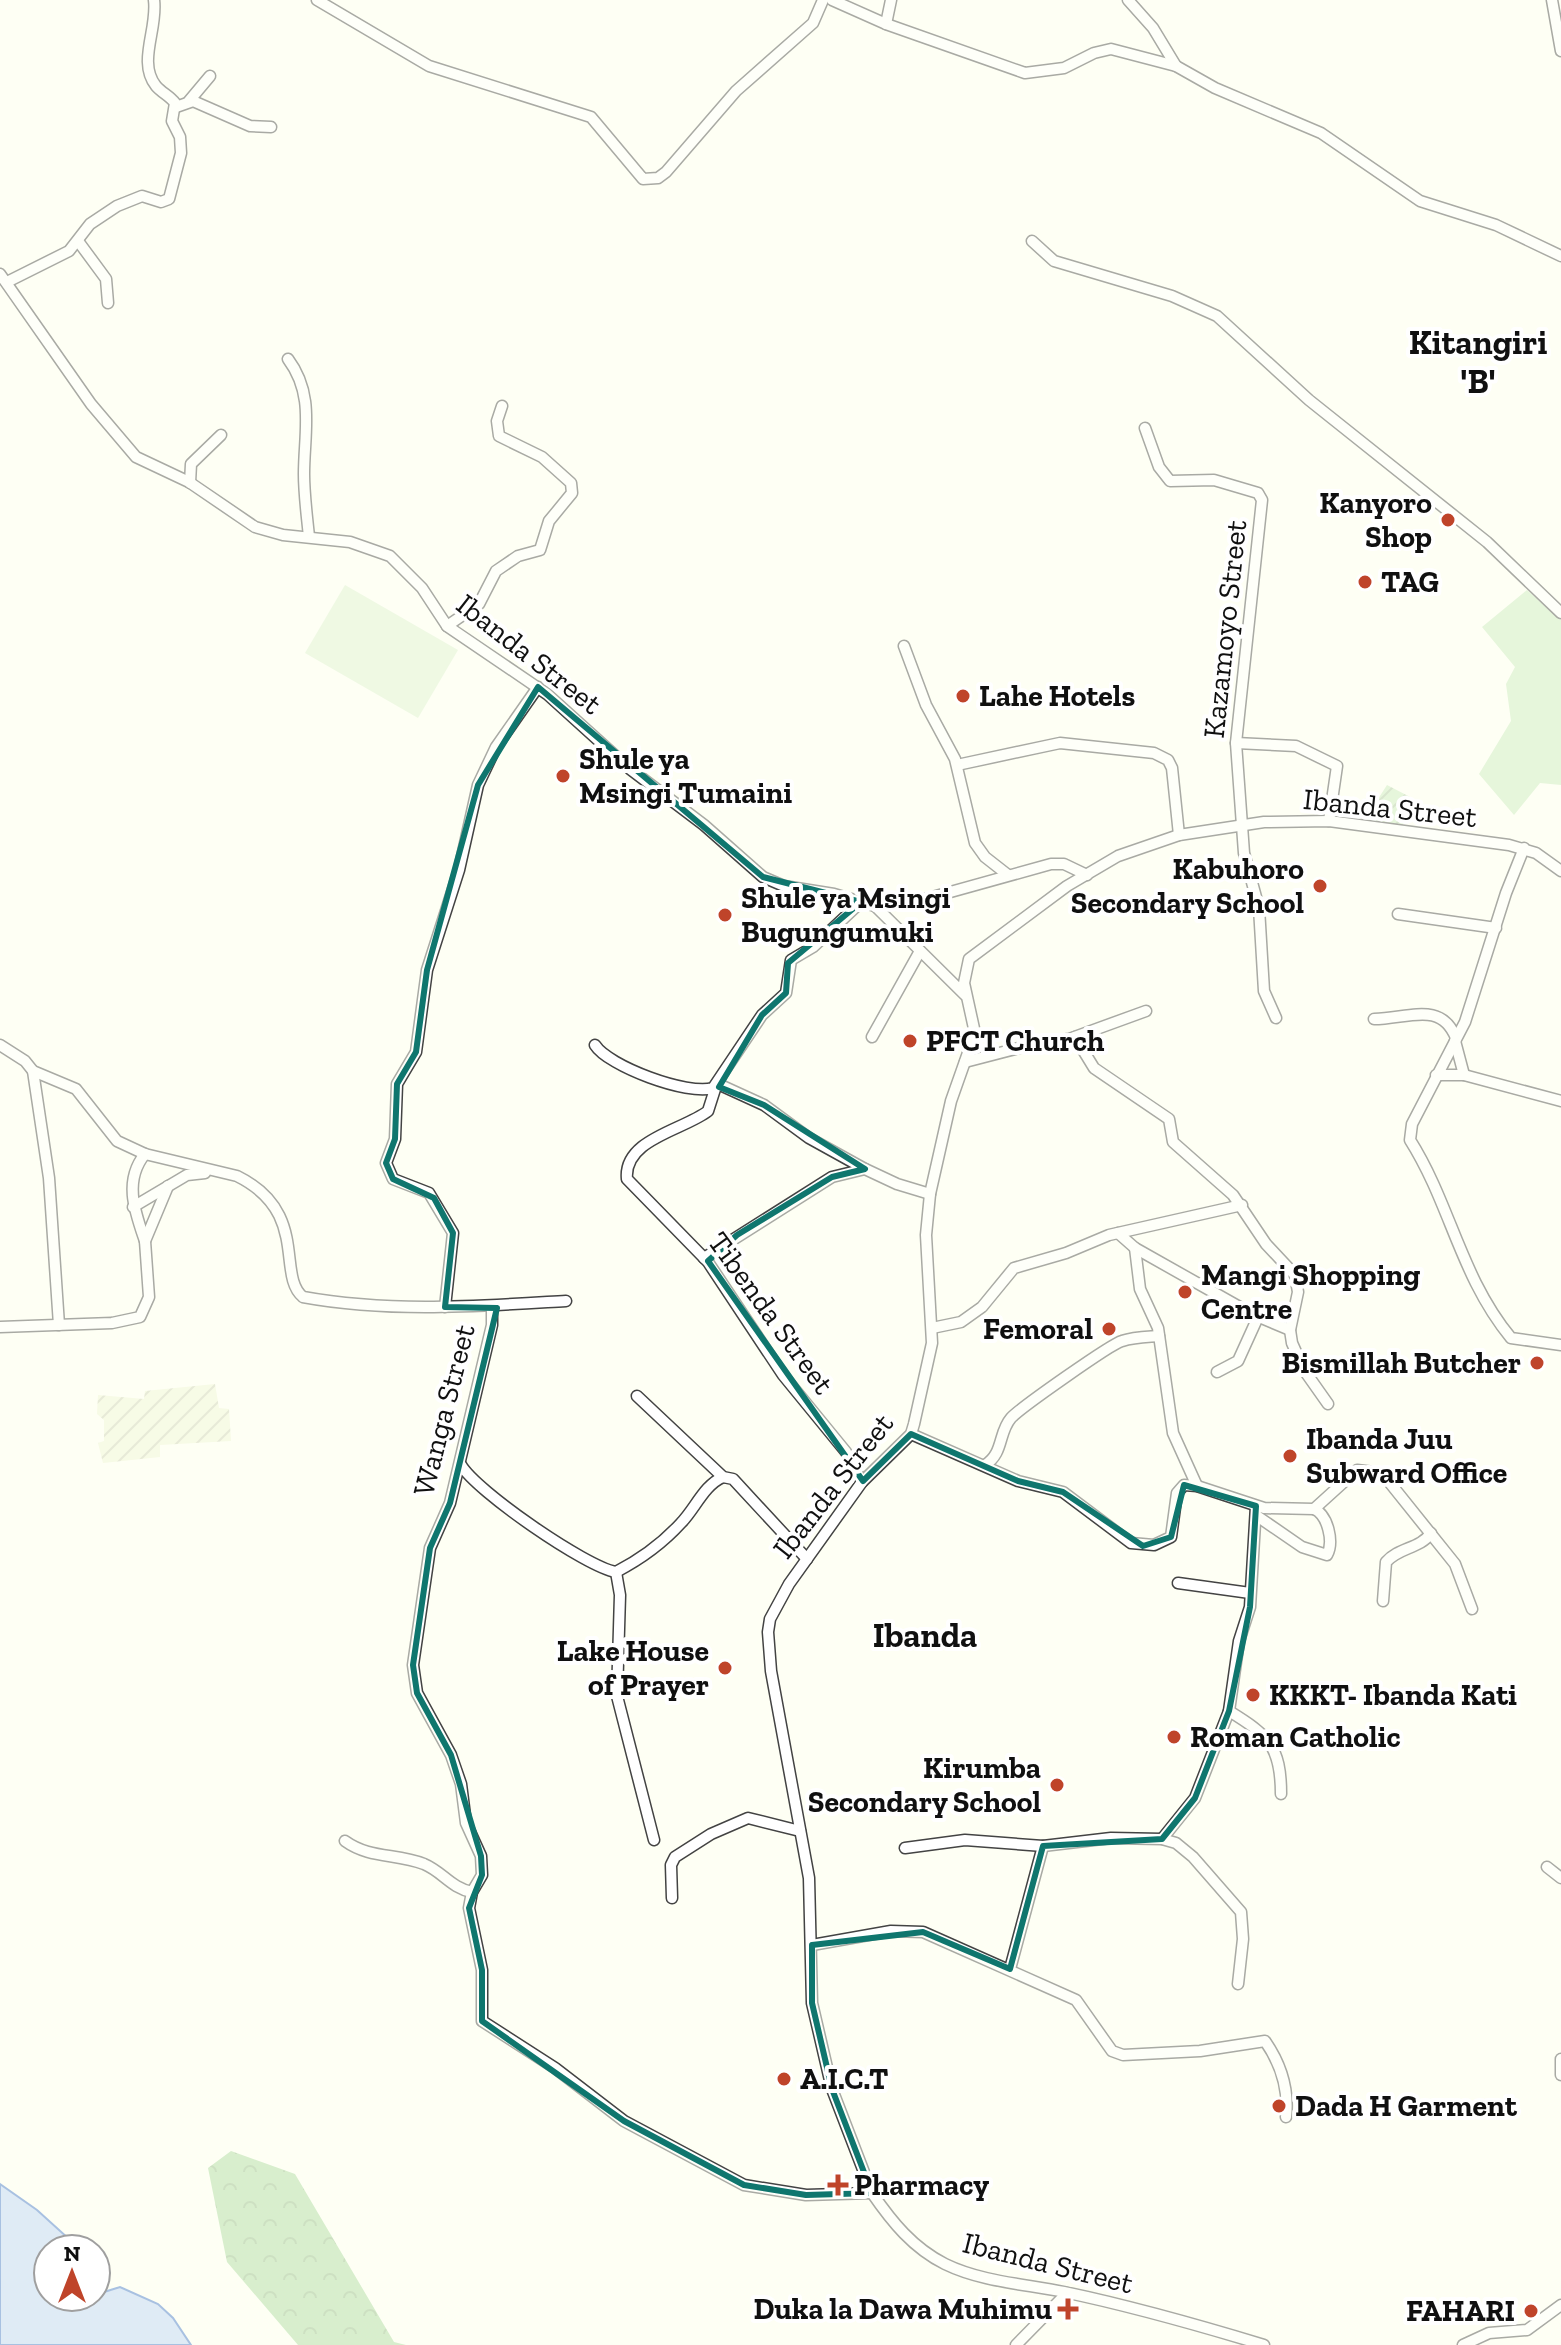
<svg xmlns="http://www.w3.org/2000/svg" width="1561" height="2345" font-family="'Zilla Slab',serif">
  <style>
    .farmland { fill: url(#farmland-furrows) }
    .grass { fill: #cbeabd }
    .forest { fill: url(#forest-crowns) }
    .garden { fill: url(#garden-furrows) }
    .pitch { fill: #def1cf }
    .water { fill: #bad2f5; stroke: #4276cb; stroke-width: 2 }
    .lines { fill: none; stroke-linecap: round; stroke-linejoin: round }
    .minor-casing { stroke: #434343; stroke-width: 13 }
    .minor { stroke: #fff; stroke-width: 10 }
    .marked { fill: none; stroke: #0f766e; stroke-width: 6; stroke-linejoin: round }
    .poi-dot { fill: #bf442a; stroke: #fff; stroke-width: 3 }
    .labels { text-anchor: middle; stroke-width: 8; stroke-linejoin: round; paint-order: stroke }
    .poi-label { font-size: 30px; font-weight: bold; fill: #101010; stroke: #fff; text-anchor: start }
    .street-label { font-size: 30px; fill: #101010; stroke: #fff }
    .quarter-label { font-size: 34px; font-weight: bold; fill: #101010; stroke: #fff }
  </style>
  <defs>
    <pattern id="farmland-furrows" width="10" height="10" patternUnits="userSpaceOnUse" patternTransform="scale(2)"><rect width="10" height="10" fill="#f0f5d4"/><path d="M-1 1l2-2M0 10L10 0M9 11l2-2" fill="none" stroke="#cdd1b5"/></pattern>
    <pattern id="forest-crowns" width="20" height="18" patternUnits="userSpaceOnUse" patternTransform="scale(2)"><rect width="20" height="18" fill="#abda9d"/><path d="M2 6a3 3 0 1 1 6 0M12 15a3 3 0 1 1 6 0" fill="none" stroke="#92ba86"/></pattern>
    <pattern id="garden-furrows" width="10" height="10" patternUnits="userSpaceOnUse" patternTransform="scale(2)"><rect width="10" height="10" fill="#cbeabd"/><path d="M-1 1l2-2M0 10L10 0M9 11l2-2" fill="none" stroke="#adc8a1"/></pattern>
  </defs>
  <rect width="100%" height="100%" fill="#fefff4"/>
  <path class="farmland" d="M 215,1384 L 219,1408 L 229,1409 L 231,1441 L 160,1445 L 160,1457 L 103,1463 L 98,1443 L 104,1441 L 104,1420 L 97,1414 L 98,1395 L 144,1399 L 145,1391 Z"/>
  <path class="grass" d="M 1527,590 L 1561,620 L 1561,785 L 1540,783 L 1514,815 L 1479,774 L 1511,721 L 1506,684 L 1515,667 L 1482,627 Z"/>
  <path class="forest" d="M 231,2151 L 295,2174 L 394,2342 L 406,2345 L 298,2345 L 227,2262 L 208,2168 Z"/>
  <path class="garden" d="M 1387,785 L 1414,799 L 1402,827 L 1376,824 L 1356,814 L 1365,798 L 1378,799 Z"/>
  <path class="pitch" d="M 345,585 L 458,650 L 418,718 L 305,653 Z"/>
  <path class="water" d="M 0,2184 L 37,2210 L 80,2249 L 48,2249 L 48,2297 L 96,2297 L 96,2283 L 104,2292 L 120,2287 L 158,2304 L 173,2318 L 191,2345 L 0,2345 Z"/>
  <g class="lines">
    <g class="minor-casing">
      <g id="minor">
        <path d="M 317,0 L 429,66 L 591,117 L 643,179 L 658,178 L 666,172 L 736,91 L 813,23 L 823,0"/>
        <path d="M 832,0 L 886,24 L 1025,73 L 1064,68 L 1094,53 L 1111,49 L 1176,66 L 1215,88 L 1321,133 L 1420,201 L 1496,225 L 1561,256"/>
        <path d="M 1128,0 L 1153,28 L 1176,66"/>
        <path d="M 1552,0 L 1561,51"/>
        <path d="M 886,24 L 891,0"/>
        <path d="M 189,101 L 210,76"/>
        <path d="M 176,107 L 193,101 L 250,126 L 271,127"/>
        <path d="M 78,241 L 106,279 L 108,303"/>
        <path d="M 1032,241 L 1054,261 L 1172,296 L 1217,316 L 1309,400 L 1487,542 L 1561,613"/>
        <path d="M 0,274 L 91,404 L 136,457 L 189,482 L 255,527 L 283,535 L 350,542 L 390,556 L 422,588 L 447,626 L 547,694 L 630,769 L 704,825 L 763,877 L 784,886 L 834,894 L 875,906 L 918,901 L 1051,864 L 1064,864 L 1087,875"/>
        <path d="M 7,282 L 69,251 L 90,224 L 117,206 L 142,196 L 161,202 L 169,199 L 181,153 L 180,137 L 172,121 L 175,103 C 170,96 162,93 156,86 C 137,62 158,29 154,0"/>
        <path d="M 288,359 C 315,395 304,433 304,474 C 304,495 307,516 309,537"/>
        <path d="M 1145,428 L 1159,467 L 1170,481 L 1214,480 L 1258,493 L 1262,500 L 1236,743 L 1244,853 L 1259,908 L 1264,991 L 1276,1018"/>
        <path d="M 190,483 L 191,464 L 221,435"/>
        <path d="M 447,626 L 479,604 L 496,571 L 518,556 L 540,550 L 549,521 L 572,493 L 571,483 L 542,457 L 499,436 L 497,421 L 502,406"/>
        <path d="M 904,646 L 926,705 L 955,759 L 975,843 L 985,857 L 1008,875"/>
        <path d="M 1236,743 L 1296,746 L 1337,766 L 1329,821"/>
        <path d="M 957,765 L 1060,743 L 1154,753 L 1168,760 L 1172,768 L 1179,835"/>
        <path d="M 1524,848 L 1506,893 L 1465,1022 L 1412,1124 L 1410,1140 C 1451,1205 1460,1276 1511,1338 L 1561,1345"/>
        <path d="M 875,906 L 965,995"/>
        <path d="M 1398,914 L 1496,928"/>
        <path d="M 1374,1019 C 1407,1019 1441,1000 1456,1038"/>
        <path d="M 872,1037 L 920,951"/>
        <path d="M 1075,1037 L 1094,1068 L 1169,1119 L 1173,1142 L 1233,1195 L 1266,1244 L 1295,1275 L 1298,1292 L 1290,1330 L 1292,1343 L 1304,1370 L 1328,1404"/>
        <path d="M 1455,1041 L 1464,1075"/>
        <path d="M 0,1045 L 25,1061 L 33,1071 L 76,1089 L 117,1141 L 145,1154 L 237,1176 C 310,1212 276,1275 303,1297 C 390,1313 480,1306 566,1301"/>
        <path d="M 595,1045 C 608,1066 688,1096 713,1088 L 762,1015 L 786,993 L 791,960 L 813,947 L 861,902"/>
        <path d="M 965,1062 L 1038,1043 L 1069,1039 L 1146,1011"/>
        <path d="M 33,1071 L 49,1178 L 59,1325"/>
        <path d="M 1436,1075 L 1464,1075 L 1561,1101"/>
        <path d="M 718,1084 L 764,1105 L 809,1138 L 865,1169 L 897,1184 L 930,1194"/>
        <path d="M 716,1086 L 708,1111 C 684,1130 623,1139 627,1179 L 708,1262 L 783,1375 L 846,1452 L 862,1482"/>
        <path d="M 145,1154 C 123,1181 135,1212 145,1241"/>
        <path d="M 133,1207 L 187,1175 L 205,1173"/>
        <path d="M 1118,1233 L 1135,1248 L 1252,1314 L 1290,1330"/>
        <path d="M 1135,1248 L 1140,1289 L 1158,1328 L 1173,1433 L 1197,1486"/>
        <path d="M 704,1258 L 832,1177 L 865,1169"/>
        <path d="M 445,1307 L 453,1233 L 429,1193 L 393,1179 L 386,1163 L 395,1139 L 397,1084 L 416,1052 L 427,970 L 459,870 L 478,785 L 496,747 L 538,687"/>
        <path d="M 492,1308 L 492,1325 L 450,1503 L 430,1548 L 413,1665 L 417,1693 L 451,1755 L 461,1784 L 466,1823 L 481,1856 L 482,1875 L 472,1892 L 469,1908 L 482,1970 L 482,2021 L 555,2068 L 624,2121 L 744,2185 L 806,2195 L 872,2193"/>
        <path d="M 0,1327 L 112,1323 L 140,1317 L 149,1297 L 145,1241 L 168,1186"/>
        <path d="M 932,1328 L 961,1322 L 982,1307 L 1014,1268 L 1066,1253 L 1109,1235 L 1242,1205"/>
        <path d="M 1217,1372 L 1238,1361 L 1258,1317"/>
        <path d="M 637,1396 L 723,1477 L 733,1479 L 807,1559"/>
        <path d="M 911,1434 L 1018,1481 L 1063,1492 L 1131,1543 L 1154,1545 L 1171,1537 L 1177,1493 L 1184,1485 L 1197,1486 L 1264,1508 L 1314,1509 L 1357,1470 L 1382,1473 L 1455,1564 L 1472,1609"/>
        <path d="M 461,1465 C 476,1491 586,1567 616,1572 C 641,1559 662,1544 681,1523 C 695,1509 704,1485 723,1477"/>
        <path d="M 985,1465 C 1004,1453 998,1433 1011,1418 C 1020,1408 1111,1344 1122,1341 C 1134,1337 1147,1337 1159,1336"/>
        <path d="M 1257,1516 L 1302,1547 L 1327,1555 C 1334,1542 1328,1515 1314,1509"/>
        <path d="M 616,1572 L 620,1595 L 617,1696 L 654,1840"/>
        <path d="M 1178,1583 L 1250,1593"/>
        <path d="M 1383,1601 L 1386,1562 C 1399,1547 1420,1549 1431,1533"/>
        <path d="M 1229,1711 C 1268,1735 1281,1746 1281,1794"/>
        <path d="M 1162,1839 L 1195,1798 L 1229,1711 L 1239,1641 L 1250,1607 L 1256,1506"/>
        <path d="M 345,1841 C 370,1859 396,1853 424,1864 C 443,1872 451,1888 472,1892"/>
        <path d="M 905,1848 L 965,1840 L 1043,1846 L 1111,1838 L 1162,1839 L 1176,1843 L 1193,1857 L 1241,1912 L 1243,1939 L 1238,1984"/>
        <path d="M 1547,1867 L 1561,1878"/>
        <path d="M 672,1898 L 671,1865 L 675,1857 L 711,1834 L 748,1818 L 800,1831"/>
        <path d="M 812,1945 L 891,1931 L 923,1932 L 1076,2000 L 1112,2051 L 1123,2055 L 1200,2051 L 1265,2041 C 1281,2064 1289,2089 1286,2117"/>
        <path d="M 1010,1969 L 1043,1846"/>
        <path d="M 1561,2059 L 1561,2075"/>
        <path d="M 1016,2345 L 1067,2293"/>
        <path d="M 1264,2345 C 1198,2325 1131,2306 1064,2292 C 1025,2284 982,2282 945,2264 C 913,2248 892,2222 872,2193 L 832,2089 L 812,2003 L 809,1878 L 771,1671 L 768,1632 L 770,1619 L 789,1584 L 862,1482 L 911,1434 L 914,1424 L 932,1343 L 926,1235 L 930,1194 L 951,1101 L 975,1033 L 964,983 L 969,959 L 1067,886 L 1118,856 L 1179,835 L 1264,822 L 1329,821 L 1509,845 L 1536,853 L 1561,871"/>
        <path d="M 1463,2345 L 1489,2333 L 1527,2330 L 1561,2305"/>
      </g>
    </g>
    <use href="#minor" class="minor"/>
  </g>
  <path d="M0 0H1561V2345H0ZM 538,687 L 763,877 L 861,902 L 788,963 L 786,993 L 762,1015 L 719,1087 L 764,1105 L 865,1169 L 832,1177 L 737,1235 L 708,1261 L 863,1481 L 911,1434 L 1018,1481 L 1063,1492 L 1143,1546 L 1171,1537 L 1184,1485 L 1256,1506 L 1250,1607 L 1229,1711 L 1195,1798 L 1162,1839 L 1043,1846 L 1010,1969 L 923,1932 L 812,1945 L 812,2003 L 832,2089 L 872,2193 L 806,2195 L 744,2185 L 624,2121 L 482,2021 L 482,1970 L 469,1908 L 482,1875 L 481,1856 L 451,1755 L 417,1693 L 413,1665 L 430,1548 L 450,1503 L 497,1308 L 445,1307 L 453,1233 L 434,1198 L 393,1179 L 386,1163 L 395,1139 L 397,1084 L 416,1052 L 427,970 L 478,785 Z" fill="#fefff4" fill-opacity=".55" fill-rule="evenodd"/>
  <path class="marked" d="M 538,687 L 763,877 L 861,902 L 788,963 L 786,993 L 762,1015 L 719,1087 L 764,1105 L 865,1169 L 832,1177 L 737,1235 L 708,1261 L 863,1481 L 911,1434 L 1018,1481 L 1063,1492 L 1143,1546 L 1171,1537 L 1184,1485 L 1256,1506 L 1250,1607 L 1229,1711 L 1195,1798 L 1162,1839 L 1043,1846 L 1010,1969 L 923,1932 L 812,1945 L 812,2003 L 832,2089 L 872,2193 L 806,2195 L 744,2185 L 624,2121 L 482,2021 L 482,1970 L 469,1908 L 482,1875 L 481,1856 L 451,1755 L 417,1693 L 413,1665 L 430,1548 L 450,1503 L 497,1308 L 445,1307 L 453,1233 L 434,1198 L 393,1179 L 386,1163 L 395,1139 L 397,1084 L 416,1052 L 427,970 L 478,785 Z"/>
  <g class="poi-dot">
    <circle cx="1448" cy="520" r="8"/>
    <circle cx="1365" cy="582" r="8"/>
    <circle cx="963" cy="696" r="8"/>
    <circle cx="563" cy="776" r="8"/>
    <circle cx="1320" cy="886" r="8"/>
    <circle cx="725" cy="915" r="8"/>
    <circle cx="910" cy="1041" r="8"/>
    <circle cx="1185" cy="1292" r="8"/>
    <circle cx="1109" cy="1329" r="8"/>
    <circle cx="1537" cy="1363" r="8"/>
    <circle cx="1290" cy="1456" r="8"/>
    <circle cx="725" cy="1668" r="8"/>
    <circle cx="1253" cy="1695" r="8"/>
    <circle cx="1174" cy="1737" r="8"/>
    <circle cx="1057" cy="1785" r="8"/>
    <circle cx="784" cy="2079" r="8"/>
    <circle cx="1279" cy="2106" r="8"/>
    <path d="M834 2173h8v8h8v8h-8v8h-8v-8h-8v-8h8z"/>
    <path d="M1064 2297h8v8h8v8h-8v8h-8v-8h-8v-8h8z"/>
    <circle cx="1531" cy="2311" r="8"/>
  </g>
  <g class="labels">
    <g class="poi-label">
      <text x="1432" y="513" text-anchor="end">Kanyoro<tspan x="1432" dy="34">Shop</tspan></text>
      <text x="1381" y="592">TAG</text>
      <text x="979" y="706">Lahe Hotels</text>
      <text x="579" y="769">Shule ya<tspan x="579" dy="34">Msingi Tumaini</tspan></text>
      <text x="1304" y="879" text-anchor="end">Kabuhoro<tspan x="1304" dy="34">Secondary School</tspan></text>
      <text x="741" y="908">Shule ya Msingi<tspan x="741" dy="34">Bugungumuki</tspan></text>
      <text x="926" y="1051">PFCT Church</text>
      <text x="1201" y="1285">Mangi Shopping<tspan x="1201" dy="34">Centre</tspan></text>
      <text x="1093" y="1339" text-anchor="end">Femoral</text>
      <text x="1521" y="1373" text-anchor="end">Bismillah Butcher</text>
      <text x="1306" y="1449">Ibanda Juu<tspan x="1306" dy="34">Subward Office</tspan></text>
      <text x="709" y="1661" text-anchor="end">Lake House<tspan x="709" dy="34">of Prayer</tspan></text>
      <text x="1269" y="1705">KKKT- Ibanda Kati</text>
      <text x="1190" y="1747">Roman Catholic</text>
      <text x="1041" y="1778" text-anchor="end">Kirumba<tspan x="1041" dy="34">Secondary School</tspan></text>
      <text x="800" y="2089">A.I.C.T</text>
      <text x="1295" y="2116">Dada H Garment</text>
      <text x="854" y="2195">Pharmacy</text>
      <text x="1052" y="2319" text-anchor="end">Duka la Dawa Muhimu</text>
      <text x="1515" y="2321" text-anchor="end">FAHARI</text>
    </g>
    <g class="street-label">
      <text transform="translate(1225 629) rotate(-84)" y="10">Kazamoyo Street</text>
      <text transform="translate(529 654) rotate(38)" y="10">Ibanda Street</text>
      <text transform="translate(1390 808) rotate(6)" y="10">Ibanda Street</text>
      <text transform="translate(771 1313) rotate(54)" y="10">Tibenda Street</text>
      <text transform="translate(444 1410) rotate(-76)" y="10">Wanga Street</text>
      <text transform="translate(833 1486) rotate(-52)" y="10">Ibanda Street</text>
      <text transform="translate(1048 2263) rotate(14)" y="10">Ibanda Street</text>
    </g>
    <g class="quarter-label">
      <text x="1478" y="354">Kitangiri<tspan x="1478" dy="39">'B'</tspan></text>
      <text x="925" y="1647">Ibanda</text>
    </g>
  </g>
  <g transform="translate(72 2273)"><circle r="38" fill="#ffffff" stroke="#9f9f9f" stroke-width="2"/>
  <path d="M0-6L14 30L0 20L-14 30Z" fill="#bf442a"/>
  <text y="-12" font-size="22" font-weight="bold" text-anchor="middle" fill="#101010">N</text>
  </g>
</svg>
